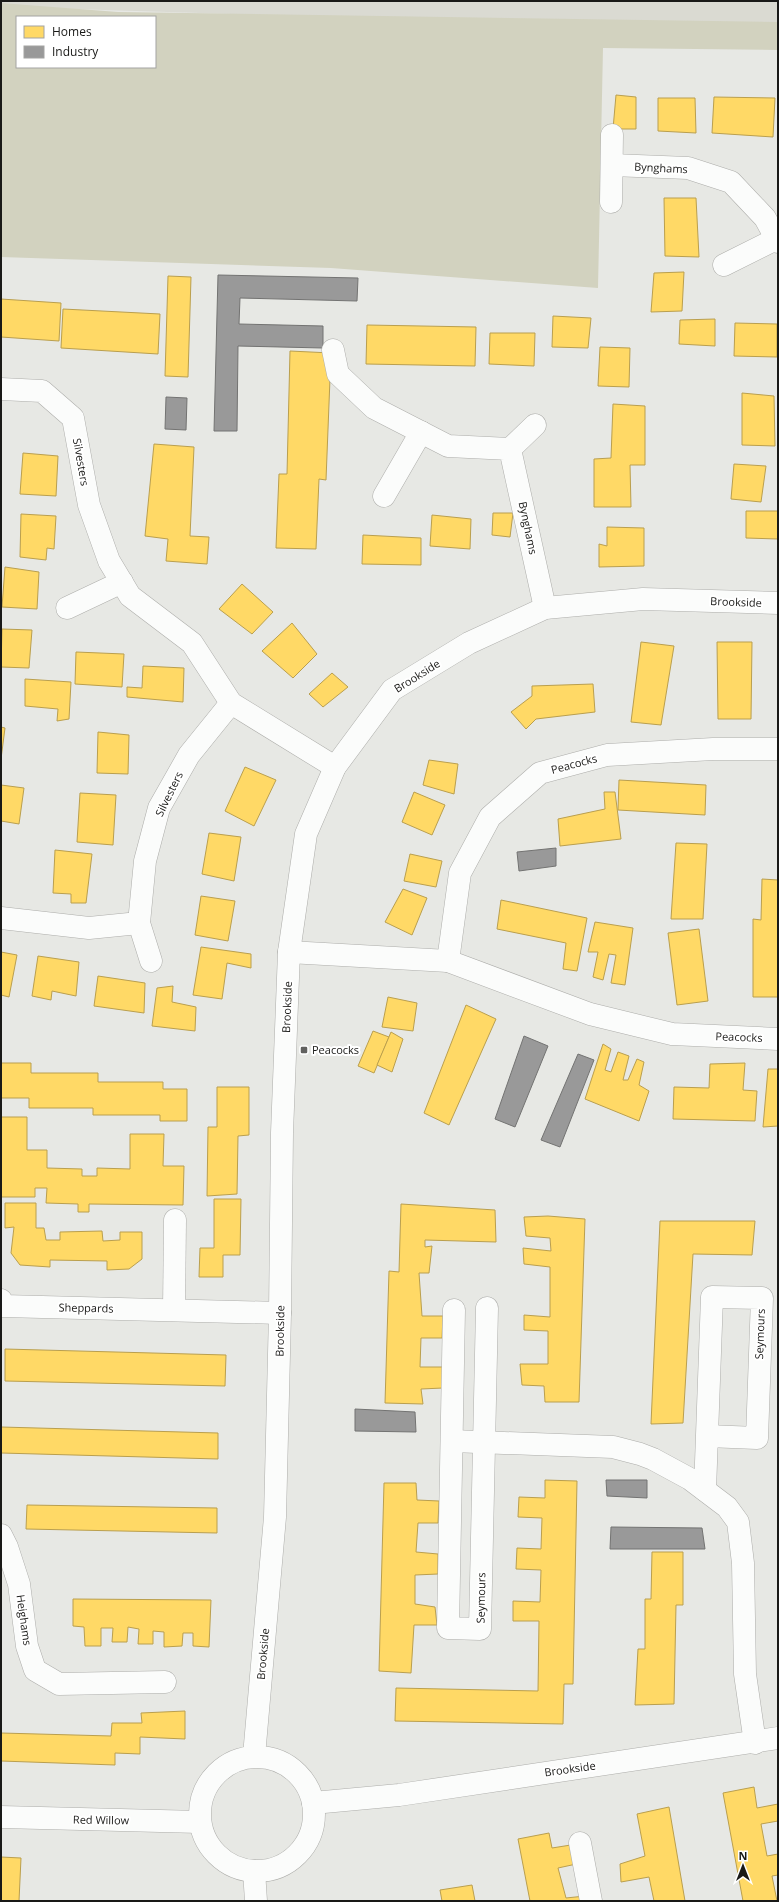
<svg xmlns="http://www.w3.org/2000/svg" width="779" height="1902" font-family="'Open Sans',sans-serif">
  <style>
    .built { fill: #dadad2 }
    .green { fill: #d2d2bf; fill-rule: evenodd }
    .homes { fill: #ffd966; stroke: #ba9f4e }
    .industry { fill: #999; stroke: #737372 }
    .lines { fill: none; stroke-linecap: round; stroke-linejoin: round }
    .minor-casing { stroke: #adadaa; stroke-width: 23 }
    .minor { stroke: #fbfcfb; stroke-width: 22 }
    .poi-dot { fill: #61615f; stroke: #fff; stroke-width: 1.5 }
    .labels { text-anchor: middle; stroke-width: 4; stroke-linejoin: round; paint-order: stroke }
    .street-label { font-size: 11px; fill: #191917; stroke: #fff }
    .poi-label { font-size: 11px; fill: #191917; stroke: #fff; text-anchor: start }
  </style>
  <rect width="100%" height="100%" fill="#e7e8e4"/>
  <path class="built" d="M 1,1 L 778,1 L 778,23 L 490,22 L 72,9 L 1,4 Z"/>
  <path class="green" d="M 1,3 L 118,12 L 778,22 L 778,50 L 603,48 L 598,288 L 331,268 L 1,257 ZM 17,17 L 155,17 L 155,67 L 17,67 Z"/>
  <g class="homes">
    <path d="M 616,95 L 636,97 L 636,129 L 613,129 Z"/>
    <path d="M 714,97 L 775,98 L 773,137 L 712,133 Z"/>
    <path d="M 658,98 L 695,98 L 696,133 L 658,131 Z"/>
    <path d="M 664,198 L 696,198 L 699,257 L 665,256 Z"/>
    <path d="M 684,272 L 682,311 L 651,312 L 654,273 Z"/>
    <path d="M 168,276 L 191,277 L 188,377 L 165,376 Z"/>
    <path d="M 1,299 L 61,303 L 59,341 L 1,337 Z"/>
    <path d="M 63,309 L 160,314 L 158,354 L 61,348 Z"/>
    <path d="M 553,316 L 591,318 L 588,348 L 552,347 Z"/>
    <path d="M 715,319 L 715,346 L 679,344 L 680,320 Z"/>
    <path d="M 735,323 L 777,324 L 777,357 L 734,356 Z"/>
    <path d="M 367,325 L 476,327 L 475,366 L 366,364 Z"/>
    <path d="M 490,333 L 535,333 L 534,366 L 489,364 Z"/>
    <path d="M 600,347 L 630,348 L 629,387 L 598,386 Z"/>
    <path d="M 290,351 L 331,353 L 326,480 L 319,479 L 316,549 L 276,548 L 279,474 L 287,474 Z"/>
    <path d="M 742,393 L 774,396 L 775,446 L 742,445 Z"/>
    <path d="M 613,404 L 645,406 L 645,465 L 630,465 L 631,507 L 594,507 L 594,459 L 611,458 Z"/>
    <path d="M 154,444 L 194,447 L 190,536 L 209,537 L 207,564 L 166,561 L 168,539 L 145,536 Z"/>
    <path d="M 23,453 L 58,456 L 56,496 L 20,494 Z"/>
    <path d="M 734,464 L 766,466 L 761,502 L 731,499 Z"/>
    <path d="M 746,511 L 778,511 L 778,539 L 746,538 Z"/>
    <path d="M 493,513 L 513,513 L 510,537 L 492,535 Z"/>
    <path d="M 21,514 L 56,516 L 54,549 L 47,548 L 46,560 L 20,557 Z"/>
    <path d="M 432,515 L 471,519 L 470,549 L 430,546 Z"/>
    <path d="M 607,527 L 644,528 L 644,566 L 599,567 L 599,544 L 607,546 Z"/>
    <path d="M 363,535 L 421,538 L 421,565 L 362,564 Z"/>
    <path d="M 5,567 L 39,572 L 37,609 L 2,607 Z"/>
    <path d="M 242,584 L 273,612 L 252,634 L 219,609 Z"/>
    <path d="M 292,623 L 317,654 L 293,678 L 262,651 Z"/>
    <path d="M 2,629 L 32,630 L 29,668 L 1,667 Z"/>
    <path d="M 641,642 L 674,646 L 661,725 L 631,722 Z"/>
    <path d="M 717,642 L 752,642 L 751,719 L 718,719 Z"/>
    <path d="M 76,652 L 124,654 L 122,687 L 75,684 Z"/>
    <path d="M 143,666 L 184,668 L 183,702 L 127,697 L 127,687 L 142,688 Z"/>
    <path d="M 332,673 L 348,687 L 323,707 L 309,694 Z"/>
    <path d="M 25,679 L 71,682 L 69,719 L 57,721 L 58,709 L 25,706 Z"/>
    <path d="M 593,684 L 595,712 L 536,719 L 526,729 L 511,712 L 532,696 L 532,686 Z"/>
    <path d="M 1,727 L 5,728 L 1,759 Z"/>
    <path d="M 98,732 L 129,735 L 128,774 L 97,773 Z"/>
    <path d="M 429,760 L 458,764 L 454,794 L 423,785 Z"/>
    <path d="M 245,767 L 276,780 L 254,826 L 225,811 Z"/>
    <path d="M 619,780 L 706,785 L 705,815 L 618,810 Z"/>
    <path d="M 1,785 L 24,788 L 19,824 L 1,821 Z"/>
    <path d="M 414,792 L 445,805 L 432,835 L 402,822 Z"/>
    <path d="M 604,792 L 615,792 L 621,839 L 560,846 L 558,819 L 605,809 Z"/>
    <path d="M 80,793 L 116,795 L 113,845 L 77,842 Z"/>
    <path d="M 209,833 L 241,837 L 234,881 L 202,874 Z"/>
    <path d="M 676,843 L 707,844 L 703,919 L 671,919 Z"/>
    <path d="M 55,850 L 92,854 L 86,903 L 71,903 L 71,894 L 53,893 Z"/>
    <path d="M 410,854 L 442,861 L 436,887 L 404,881 Z"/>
    <path d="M 762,879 L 778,880 L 778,997 L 753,997 L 753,919 L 761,920 Z"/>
    <path d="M 403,889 L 427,898 L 412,935 L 385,922 Z"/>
    <path d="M 201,896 L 235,901 L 228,941 L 195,935 Z"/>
    <path d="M 501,900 L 587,918 L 577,971 L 563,969 L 566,943 L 497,929 Z"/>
    <path d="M 595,922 L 633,928 L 625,985 L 611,983 L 616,955 L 609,954 L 603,980 L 593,977 L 598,952 L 588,952 Z"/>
    <path d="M 699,929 L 708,1001 L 677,1005 L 668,933 Z"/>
    <path d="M 201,947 L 251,954 L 251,968 L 227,963 L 222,999 L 193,995 Z"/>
    <path d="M 1,952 L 17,955 L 9,997 L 1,995 Z"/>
    <path d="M 38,956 L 79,962 L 76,996 L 52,991 L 51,1000 L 32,996 Z"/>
    <path d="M 98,976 L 145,983 L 144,1013 L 94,1006 Z"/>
    <path d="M 173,986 L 172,1002 L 196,1007 L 195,1031 L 152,1026 L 157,988 Z"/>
    <path d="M 388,997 L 417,1003 L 413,1031 L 382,1027 Z"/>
    <path d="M 466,1005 L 496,1019 L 449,1125 L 424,1113 Z"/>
    <path d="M 373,1031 L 389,1037 L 374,1073 L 358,1066 Z"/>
    <path d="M 391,1032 L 403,1039 L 392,1072 L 377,1065 Z"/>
    <path d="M 603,1044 L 611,1049 L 605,1070 L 611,1072 L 618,1052 L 629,1056 L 623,1080 L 628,1080 L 637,1059 L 644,1062 L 639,1085 L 649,1091 L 639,1121 L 585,1099 Z"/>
    <path d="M 1,1063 L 31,1063 L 31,1073 L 98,1073 L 98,1082 L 163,1082 L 163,1089 L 187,1089 L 187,1121 L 160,1121 L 160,1115 L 93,1115 L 93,1108 L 29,1108 L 29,1098 L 1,1098 Z"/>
    <path d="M 745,1063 L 743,1090 L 757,1091 L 755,1121 L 673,1119 L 674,1087 L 709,1088 L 710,1064 Z"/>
    <path d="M 768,1069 L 778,1069 L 778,1126 L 763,1127 Z"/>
    <path d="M 217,1087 L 249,1087 L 249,1135 L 238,1136 L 237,1194 L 207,1196 L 208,1127 L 217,1127 Z"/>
    <path d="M 1,1117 L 27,1117 L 27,1150 L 47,1150 L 47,1168 L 82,1169 L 82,1176 L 97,1176 L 97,1168 L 130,1169 L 130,1134 L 164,1134 L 163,1166 L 184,1166 L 183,1205 L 89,1204 L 89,1212 L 78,1212 L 78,1204 L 46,1203 L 47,1188 L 35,1188 L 35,1197 L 1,1197 Z"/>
    <path d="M 214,1199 L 241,1199 L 240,1255 L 223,1255 L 223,1277 L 199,1277 L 200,1248 L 214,1248 Z"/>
    <path d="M 5,1203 L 36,1203 L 36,1228 L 44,1228 L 46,1240 L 60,1240 L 60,1232 L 102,1231 L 103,1241 L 120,1240 L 120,1232 L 142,1232 L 142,1259 L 129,1269 L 107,1270 L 107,1261 L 50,1260 L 50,1267 L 20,1265 L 11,1253 L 14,1227 L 5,1228 Z"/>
    <path d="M 401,1204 L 495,1210 L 496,1242 L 425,1240 L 425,1247 L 432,1246 L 429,1273 L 419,1273 L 422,1316 L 443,1316 L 442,1338 L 421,1338 L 420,1367 L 443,1367 L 443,1388 L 421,1389 L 423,1404 L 385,1403 L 389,1271 L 399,1272 Z"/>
    <path d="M 548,1216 L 585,1219 L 579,1402 L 545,1402 L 544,1386 L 522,1385 L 520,1364 L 548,1364 L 548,1331 L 524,1330 L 524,1315 L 550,1317 L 550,1267 L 524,1264 L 523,1248 L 551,1251 L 550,1238 L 526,1236 L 524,1217 Z"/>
    <path d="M 660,1221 L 755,1221 L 752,1255 L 693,1254 L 683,1423 L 651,1424 Z"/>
    <path d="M 5,1349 L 226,1355 L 225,1386 L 5,1381 Z"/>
    <path d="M 1,1427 L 218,1433 L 218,1459 L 1,1453 Z"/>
    <path d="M 545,1480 L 577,1481 L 573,1684 L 564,1684 L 563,1724 L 395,1721 L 396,1688 L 538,1691 L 539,1621 L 513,1621 L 513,1601 L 540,1602 L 541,1570 L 516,1569 L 517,1548 L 541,1549 L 542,1518 L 518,1517 L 519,1497 L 545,1498 Z"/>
    <path d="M 384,1483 L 416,1483 L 417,1500 L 439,1501 L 438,1523 L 418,1523 L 416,1552 L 438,1554 L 438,1574 L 415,1575 L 415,1604 L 435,1607 L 437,1625 L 414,1625 L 411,1673 L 379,1671 Z"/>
    <path d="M 27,1505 L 217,1508 L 217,1533 L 26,1529 Z"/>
    <path d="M 652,1552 L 683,1552 L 683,1605 L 676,1605 L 674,1704 L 635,1705 L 638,1649 L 645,1649 L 645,1599 L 651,1599 Z"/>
    <path d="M 73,1599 L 211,1600 L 209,1647 L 193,1646 L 193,1633 L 183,1633 L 182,1646 L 164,1647 L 164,1632 L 153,1631 L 153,1644 L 138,1644 L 139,1629 L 128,1627 L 127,1642 L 112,1642 L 113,1628 L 101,1628 L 101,1646 L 85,1646 L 84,1627 L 73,1626 Z"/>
    <path d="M 185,1711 L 185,1739 L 140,1737 L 140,1754 L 115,1753 L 115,1765 L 1,1761 L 1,1733 L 111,1736 L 112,1723 L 142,1723 L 141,1713 Z"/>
    <path d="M 754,1787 L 757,1808 L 778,1804 L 778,1821 L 761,1824 L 767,1856 L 778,1854 L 778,1875 L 772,1876 L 777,1901 L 743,1901 L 723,1793 Z"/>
    <path d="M 669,1807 L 685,1901 L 654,1901 L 649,1877 L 621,1882 L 620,1864 L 645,1856 L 637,1814 Z"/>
    <path d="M 549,1833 L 552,1848 L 577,1844 L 581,1863 L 558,1868 L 566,1898 L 585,1896 L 587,1901 L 530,1901 L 518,1839 Z"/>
    <path d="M 1,1857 L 21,1858 L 19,1901 L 1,1901 Z"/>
    <path d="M 472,1885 L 475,1901 L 442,1901 L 440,1890 Z"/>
  </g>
  <g class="industry">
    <path d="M 218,275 L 358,278 L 357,301 L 240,298 L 239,324 L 323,326 L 323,348 L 238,346 L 237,431 L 214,431 Z"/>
    <path d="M 166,397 L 187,398 L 186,430 L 165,429 Z"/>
    <path d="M 556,848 L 556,866 L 519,871 L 517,852 Z"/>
    <path d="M 524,1036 L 548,1046 L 515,1127 L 495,1119 Z"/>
    <path d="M 578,1054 L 594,1060 L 560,1147 L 541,1140 Z"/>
    <path d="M 355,1409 L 415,1412 L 416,1432 L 355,1431 Z"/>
    <path d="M 606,1480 L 647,1480 L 647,1498 L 607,1496 Z"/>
    <path d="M 611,1527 L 702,1528 L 705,1549 L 610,1549 Z"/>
  </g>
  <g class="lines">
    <g class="minor-casing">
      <g id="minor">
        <path d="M 612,165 L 688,168 L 731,182 L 765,218 L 778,242"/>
        <path d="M 611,202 L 612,135"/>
        <path d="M 724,265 L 776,239"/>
        <path d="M 333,350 L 338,374 L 374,408 L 448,446 L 510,449 L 545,608"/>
        <path d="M 1,389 L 42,391 L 73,418 L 89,505 L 109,561 L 130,596 L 192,643 L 231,703 L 335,767"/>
        <path d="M 510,449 L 535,425"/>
        <path d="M 384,496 L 421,432"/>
        <path d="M 67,608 L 122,582"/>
        <path d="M 1,918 L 89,928 L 139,923"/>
        <path d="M 289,952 L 448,961 L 590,1014 L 672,1034 L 778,1039"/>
        <path d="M 151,961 L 139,923 L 145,861 L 159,808 L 189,755 L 231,703"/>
        <path d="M 448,961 L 460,873 L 490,817 L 540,773 L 607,755 L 713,749 L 778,749"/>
        <path d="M 1,1300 L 3,1306 L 280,1313"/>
        <path d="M 174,1310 L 175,1220"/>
        <path d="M 454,1310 L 448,1628 L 480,1629 L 487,1308"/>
        <path d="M 452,1441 L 613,1447 L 640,1454 L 653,1459 L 690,1479 L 727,1507 L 738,1522 L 743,1563 L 745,1674 L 755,1743"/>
        <path d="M 705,1490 L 712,1297 L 762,1298 L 757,1438 L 707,1436"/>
        <path d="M 1,1535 L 7,1547 L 19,1584 L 27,1646 L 35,1670 L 59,1684 L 165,1682"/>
        <path d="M 254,1756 L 275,1517 L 280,1313 L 282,1133 L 289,952 L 306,834 L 335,767 L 392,690 L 469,643 L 545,608 L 643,599 L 778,603"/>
        <circle cx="257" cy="1814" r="57"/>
        <path d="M 313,1803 L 399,1795 L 778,1738"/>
        <path d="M 1,1817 L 200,1822"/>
        <path d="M 580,1843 L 591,1901"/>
        <path d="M 254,1871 L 256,1901"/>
      </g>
    </g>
    <use href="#minor" class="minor"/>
  </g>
  <rect class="poi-dot" x="300" y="1046" width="8" height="8" rx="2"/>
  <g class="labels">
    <g class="street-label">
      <text transform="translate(661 168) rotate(3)" y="4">Bynghams</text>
      <text transform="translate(81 462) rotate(80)" y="4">Silvesters</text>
      <text transform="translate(528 528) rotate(78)" y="4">Bynghams</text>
      <text transform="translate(736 602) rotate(2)" y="4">Brookside</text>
      <text transform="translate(417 676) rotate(-32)" y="4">Brookside</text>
      <text transform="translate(574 764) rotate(-15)" y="4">Peacocks</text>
      <text transform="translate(169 794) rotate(-64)" y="4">Silvesters</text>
      <text transform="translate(287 1007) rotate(-88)" y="4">Brookside</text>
      <text transform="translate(739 1037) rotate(2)" y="4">Peacocks</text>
      <text transform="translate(86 1308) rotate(1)" y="4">Sheppards</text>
      <text transform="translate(280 1331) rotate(-89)" y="4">Brookside</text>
      <text transform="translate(760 1334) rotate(-88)" y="4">Seymours</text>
      <text transform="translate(481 1598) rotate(-89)" y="4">Seymours</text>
      <text transform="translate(24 1620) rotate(82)" y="4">Heighams</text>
      <text transform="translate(263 1654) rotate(-85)" y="4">Brookside</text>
      <text transform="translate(570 1769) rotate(-8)" y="4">Brookside</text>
      <text transform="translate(101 1820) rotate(1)" y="4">Red Willow</text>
    </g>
    <g class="poi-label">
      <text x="312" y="1054">Peacocks</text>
    </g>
  </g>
  <rect width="779" height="1902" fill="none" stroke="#191917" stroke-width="4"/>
  <rect x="16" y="16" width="140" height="52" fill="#ffffff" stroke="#a3a3a2"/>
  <rect x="24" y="26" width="20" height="12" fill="#ffd966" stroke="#a3a3a2"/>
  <text x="52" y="36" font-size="12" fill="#191917">Homes</text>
  <rect x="24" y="46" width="20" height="12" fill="#999999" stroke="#a3a3a2"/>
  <text x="52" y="56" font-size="12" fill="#191917">Industry</text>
  <g transform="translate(743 1866)" stroke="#ffffff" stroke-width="3" paint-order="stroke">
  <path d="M0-3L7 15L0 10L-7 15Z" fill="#191917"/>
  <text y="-6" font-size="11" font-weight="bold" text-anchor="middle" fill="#191917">N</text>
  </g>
</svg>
